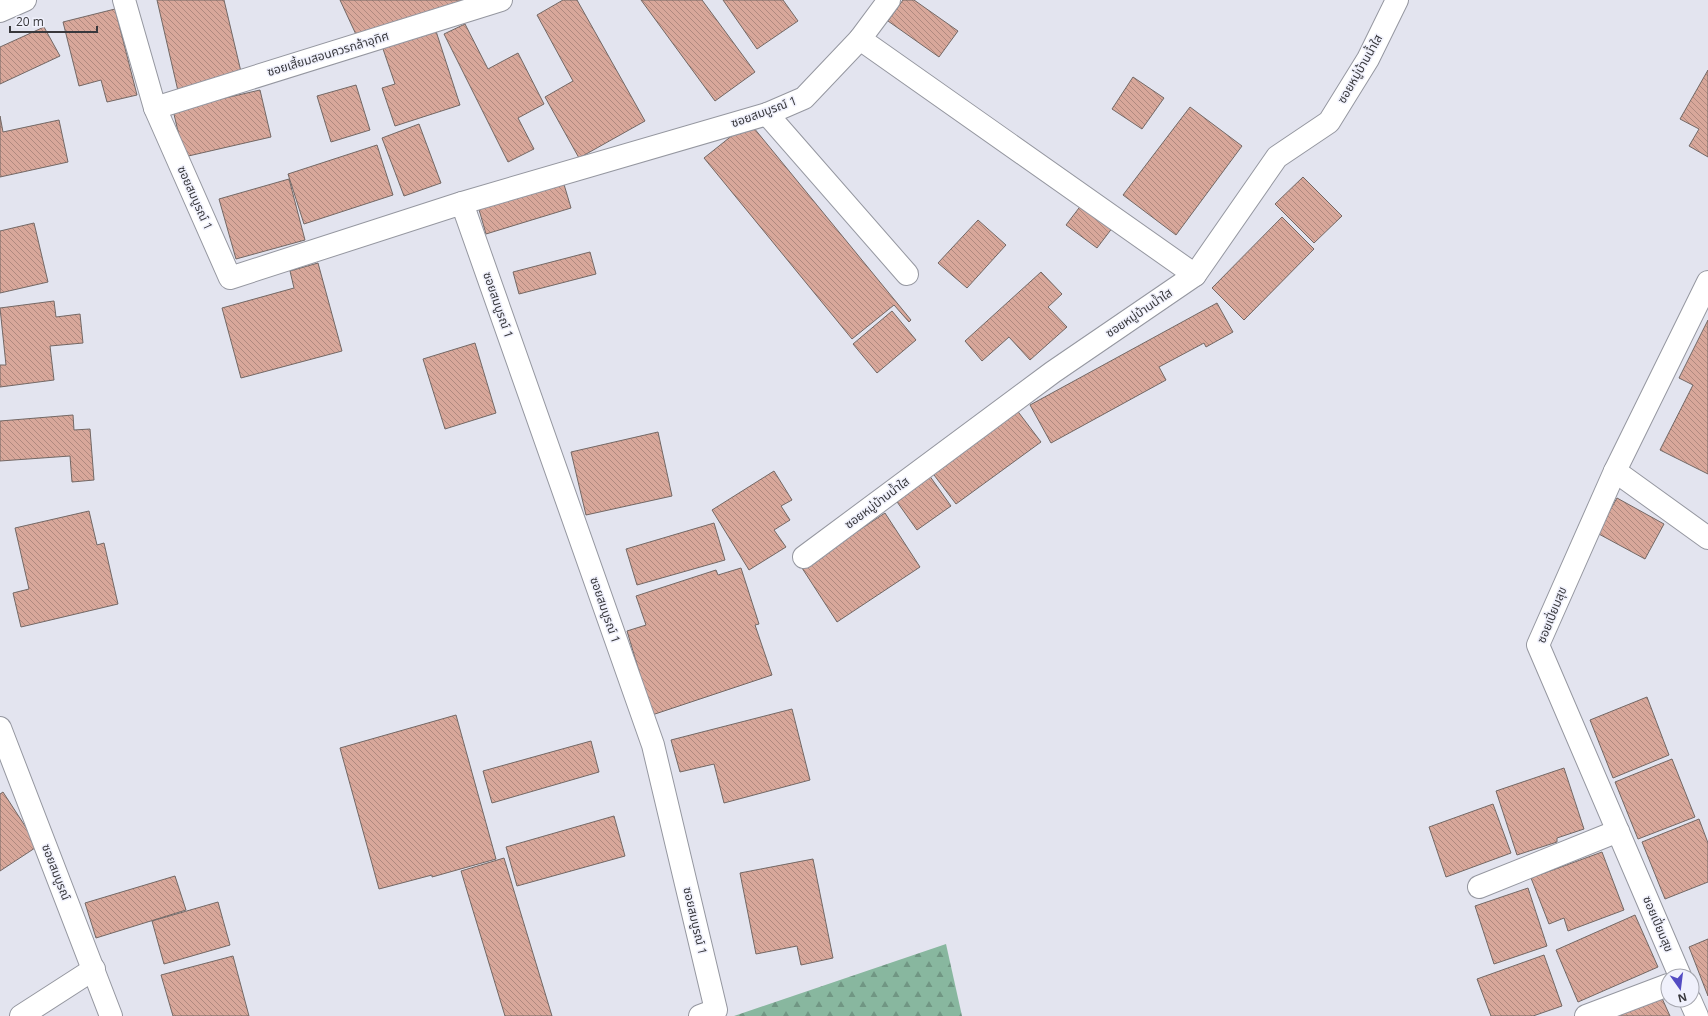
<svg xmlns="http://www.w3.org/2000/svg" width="1708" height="1016" font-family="'Open Sans','Noto Sans Thai',sans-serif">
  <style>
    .forest { fill: url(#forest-firs) }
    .building { fill: url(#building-back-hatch); stroke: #736865 }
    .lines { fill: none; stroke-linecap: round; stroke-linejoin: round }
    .minor-casing { stroke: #9597a0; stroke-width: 24 }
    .tertiary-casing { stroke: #9597a0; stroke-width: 24 }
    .minor { stroke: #fff; stroke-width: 22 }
    .tertiary { stroke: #fff; stroke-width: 22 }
    .labels { text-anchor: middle; stroke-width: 3; stroke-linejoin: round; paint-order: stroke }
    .street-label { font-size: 12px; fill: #38383c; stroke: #f0f1fc }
  </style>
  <defs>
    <pattern id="forest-firs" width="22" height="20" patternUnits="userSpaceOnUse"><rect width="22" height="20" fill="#88b79f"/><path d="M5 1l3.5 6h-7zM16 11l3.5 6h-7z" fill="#709683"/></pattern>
    <pattern id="building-back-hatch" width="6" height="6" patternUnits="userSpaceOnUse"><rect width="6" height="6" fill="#d8a79a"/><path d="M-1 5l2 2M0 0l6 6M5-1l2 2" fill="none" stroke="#b0897f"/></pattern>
  </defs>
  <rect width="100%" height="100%" fill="#e3e4ef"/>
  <path class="forest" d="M 946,944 L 962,1016 L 734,1016 Z"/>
  <g class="building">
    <path d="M 157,0 L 224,0 L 242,76 L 178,91 Z"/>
    <path d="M 340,0 L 463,0 L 359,41 Z"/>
    <path d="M 563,0 L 577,0 L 645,121 L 579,158 L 545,97 L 573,81 L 537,15 Z"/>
    <path d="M 641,0 L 702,0 L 755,72 L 715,101 Z"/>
    <path d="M 723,0 L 783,0 L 798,21 L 757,49 Z"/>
    <path d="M 903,0 L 914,0 L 958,31 L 939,57 L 888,21 Z"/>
    <path d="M 115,9 L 137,95 L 107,102 L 101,80 L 79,86 L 63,22 Z"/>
    <path d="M 465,24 L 488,69 L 518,53 L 544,104 L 518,118 L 534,149 L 508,162 L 444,34 Z"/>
    <path d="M 434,25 L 460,105 L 395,126 L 382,88 L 395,84 L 381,43 Z"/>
    <path d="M 44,27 L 60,56 L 0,84 L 0,47 Z"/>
    <path d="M 1708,70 L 1708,157 L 1689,146 L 1699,129 L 1680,119 Z"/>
    <path d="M 1133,77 L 1164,98 L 1142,129 L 1112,109 Z"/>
    <path d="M 356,85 L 370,130 L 331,142 L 317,96 Z"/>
    <path d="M 260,90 L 271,137 L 184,157 L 173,110 Z"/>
    <path d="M 1190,107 L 1242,146 L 1176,235 L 1123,195 Z"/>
    <path d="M 0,116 L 3,132 L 59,120 L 68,162 L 0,177 Z"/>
    <path d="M 749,122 L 911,320 L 909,322 L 894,305 L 852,339 L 704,158 Z"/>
    <path d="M 419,124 L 441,183 L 404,196 L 382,138 Z"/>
    <path d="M 377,145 L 393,195 L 304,224 L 288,174 Z"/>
    <path d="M 1303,177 L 1342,216 L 1314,243 L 1275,204 Z"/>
    <path d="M 289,179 L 305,240 L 236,259 L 219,199 Z"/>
    <path d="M 563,181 L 571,208 L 486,234 L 478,206 Z"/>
    <path d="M 1082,204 L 1113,227 L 1097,248 L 1066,225 Z"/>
    <path d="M 1282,217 L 1314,249 L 1244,320 L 1212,288 Z"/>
    <path d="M 978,220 L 1006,245 L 967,288 L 938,263 Z"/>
    <path d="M 34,223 L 48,282 L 0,293 L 0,231 Z"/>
    <path d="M 590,252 L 596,274 L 519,294 L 513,272 Z"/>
    <path d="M 318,263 L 342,351 L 241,378 L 222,308 L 294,288 L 290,271 Z"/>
    <path d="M 1041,272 L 1062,294 L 1048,307 L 1067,327 L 1030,360 L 1009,337 L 982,361 L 965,341 Z"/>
    <path d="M 54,301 L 56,317 L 80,314 L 83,343 L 50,346 L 54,380 L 0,387 L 0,365 L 6,365 L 0,308 Z"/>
    <path d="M 1217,303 L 1233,332 L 1206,347 L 1204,343 L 1159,367 L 1166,380 L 1051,443 L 1030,405 Z"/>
    <path d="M 892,311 L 916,340 L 877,373 L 853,344 Z"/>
    <path d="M 1708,320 L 1708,474 L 1660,450 L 1693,385 L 1679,378 Z"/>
    <path d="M 475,343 L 496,413 L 445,429 L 423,359 Z"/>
    <path d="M 1016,409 L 1041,442 L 956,504 L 931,471 Z"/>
    <path d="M 73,415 L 74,430 L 90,429 L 94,480 L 72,482 L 70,456 L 0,461 L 0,421 Z"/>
    <path d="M 658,432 L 672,496 L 586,515 L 571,452 Z"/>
    <path d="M 774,471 L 792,500 L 781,506 L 790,520 L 774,530 L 786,547 L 749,570 L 712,510 Z"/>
    <path d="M 929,475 L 951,506 L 917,530 L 895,499 Z"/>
    <path d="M 1617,498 L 1664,524 L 1645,559 L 1597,533 Z"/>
    <path d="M 89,511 L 97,545 L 104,543 L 118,604 L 21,627 L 13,593 L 29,589 L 15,528 Z"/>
    <path d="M 885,513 L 920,567 L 837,622 L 802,568 Z"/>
    <path d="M 714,523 L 725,560 L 637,585 L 626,549 Z"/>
    <path d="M 741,568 L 759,624 L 755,625 L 772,675 L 652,715 L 627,631 L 646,625 L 636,596 L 716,570 L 718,575 Z"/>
    <path d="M 1647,697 L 1669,755 L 1613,778 L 1590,720 Z"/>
    <path d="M 792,709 L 810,780 L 724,803 L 714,764 L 680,772 L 671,740 Z"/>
    <path d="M 456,715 L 496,859 L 432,877 L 432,875 L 379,889 L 340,748 Z"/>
    <path d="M 591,741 L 599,772 L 492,803 L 483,771 Z"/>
    <path d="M 1672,759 L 1695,817 L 1638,839 L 1615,782 Z"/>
    <path d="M 1564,768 L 1584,829 L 1557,838 L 1557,842 L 1517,855 L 1496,791 Z"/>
    <path d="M 3,792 L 38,846 L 0,871 L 0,794 Z"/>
    <path d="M 1493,804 L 1511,853 L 1446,877 L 1429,827 Z"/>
    <path d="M 614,816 L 625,856 L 517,886 L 506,847 Z"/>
    <path d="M 1699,819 L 1708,843 L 1708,882 L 1665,899 L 1642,842 Z"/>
    <path d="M 1602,852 L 1624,910 L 1568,931 L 1564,918 L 1549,924 L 1531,878 Z"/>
    <path d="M 504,858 L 552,1016 L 505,1016 L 461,871 Z"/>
    <path d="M 813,859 L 833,958 L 801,965 L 797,946 L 756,954 L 740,873 Z"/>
    <path d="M 175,876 L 186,910 L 96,938 L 85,903 Z"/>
    <path d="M 1528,888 L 1547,946 L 1494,964 L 1475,906 Z"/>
    <path d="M 218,902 L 230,945 L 164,964 L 152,921 Z"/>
    <path d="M 1635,915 L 1658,967 L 1578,1002 L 1556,950 Z"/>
    <path d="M 1708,939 L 1708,996 L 1689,947 Z"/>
    <path d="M 1544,955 L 1562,1006 L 1533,1016 L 1491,1016 L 1477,979 Z"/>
    <path d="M 233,956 L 249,1016 L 173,1016 L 161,975 Z"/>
    <path d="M 1661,996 L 1670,1016 L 1616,1016 Z"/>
  </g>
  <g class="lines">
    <g class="minor-casing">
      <g id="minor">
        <path d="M 124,0 L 155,108 L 230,278 L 462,203 L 653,745 L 716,1010 L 700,1016"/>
        <path d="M 860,39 L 1195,275"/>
        <path d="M 155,108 L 501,0"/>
        <path d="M 767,114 L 907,274"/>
        <path d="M 462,203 L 767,114 L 804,98 L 860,39 L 889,0"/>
        <path d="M 1615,471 L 1708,538"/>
        <path d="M 804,557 L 1053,372 L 1195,275 L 1277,157 L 1329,122 L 1368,59 L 1397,0"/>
        <path d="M 0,728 L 111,1016"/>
        <path d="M 1479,887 L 1618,831"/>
        <path d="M 1680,976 L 1538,645 L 1615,471 L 1708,282"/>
        <path d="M 1690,1000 L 1697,1016"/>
        <path d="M 21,1016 L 94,969"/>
        <path d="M 1586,1016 L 1668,985"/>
      </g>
    </g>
    <g class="tertiary-casing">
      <path id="tertiary" d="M 0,11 L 25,0"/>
    </g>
    <use href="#minor" class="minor"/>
    <use href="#tertiary" class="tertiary"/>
  </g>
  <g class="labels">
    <g class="street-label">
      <text transform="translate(328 54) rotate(-17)" y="4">ซอยเสี้ยมสอนควรกล้าอุทิศ</text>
      <text transform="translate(1360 69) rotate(-60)" y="4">ซอยหมู่บ้านน้ำใส</text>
      <text transform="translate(764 112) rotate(-20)" y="4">ซอยสมบูรณ์ 1</text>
      <text transform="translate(195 198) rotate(66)" y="4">ซอยสมบูรณ์ 1</text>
      <text transform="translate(498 305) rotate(71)" y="4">ซอยสมบูรณ์ 1</text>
      <text transform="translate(1139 313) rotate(-34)" y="4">ซอยหมู่บ้านน้ำใส</text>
      <text transform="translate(877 503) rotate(-37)" y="4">ซอยหมู่บ้านน้ำใส</text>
      <text transform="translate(605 610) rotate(71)" y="4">ซอยสมบูรณ์ 1</text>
      <text transform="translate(1552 615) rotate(-68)" y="4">ซอยเปี่ยมสุข</text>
      <text transform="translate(56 872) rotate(69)" y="4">ซอยสมบูรณ์</text>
      <text transform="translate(695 921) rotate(77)" y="4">ซอยสมบูรณ์ 1</text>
      <text transform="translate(1658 924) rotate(67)" y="4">ซอยเปี่ยมสุข</text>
    </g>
  </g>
  <g transform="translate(1680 988) rotate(166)"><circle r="19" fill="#f0f1fc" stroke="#a6a7af"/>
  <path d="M0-3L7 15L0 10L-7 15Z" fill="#534cc3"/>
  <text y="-6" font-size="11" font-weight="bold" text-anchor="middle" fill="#38383c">N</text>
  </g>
  <path d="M10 26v6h87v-6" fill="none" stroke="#38383c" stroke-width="2"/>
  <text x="16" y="26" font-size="12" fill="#38383c" stroke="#f0f1fc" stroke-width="3" paint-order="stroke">20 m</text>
</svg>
